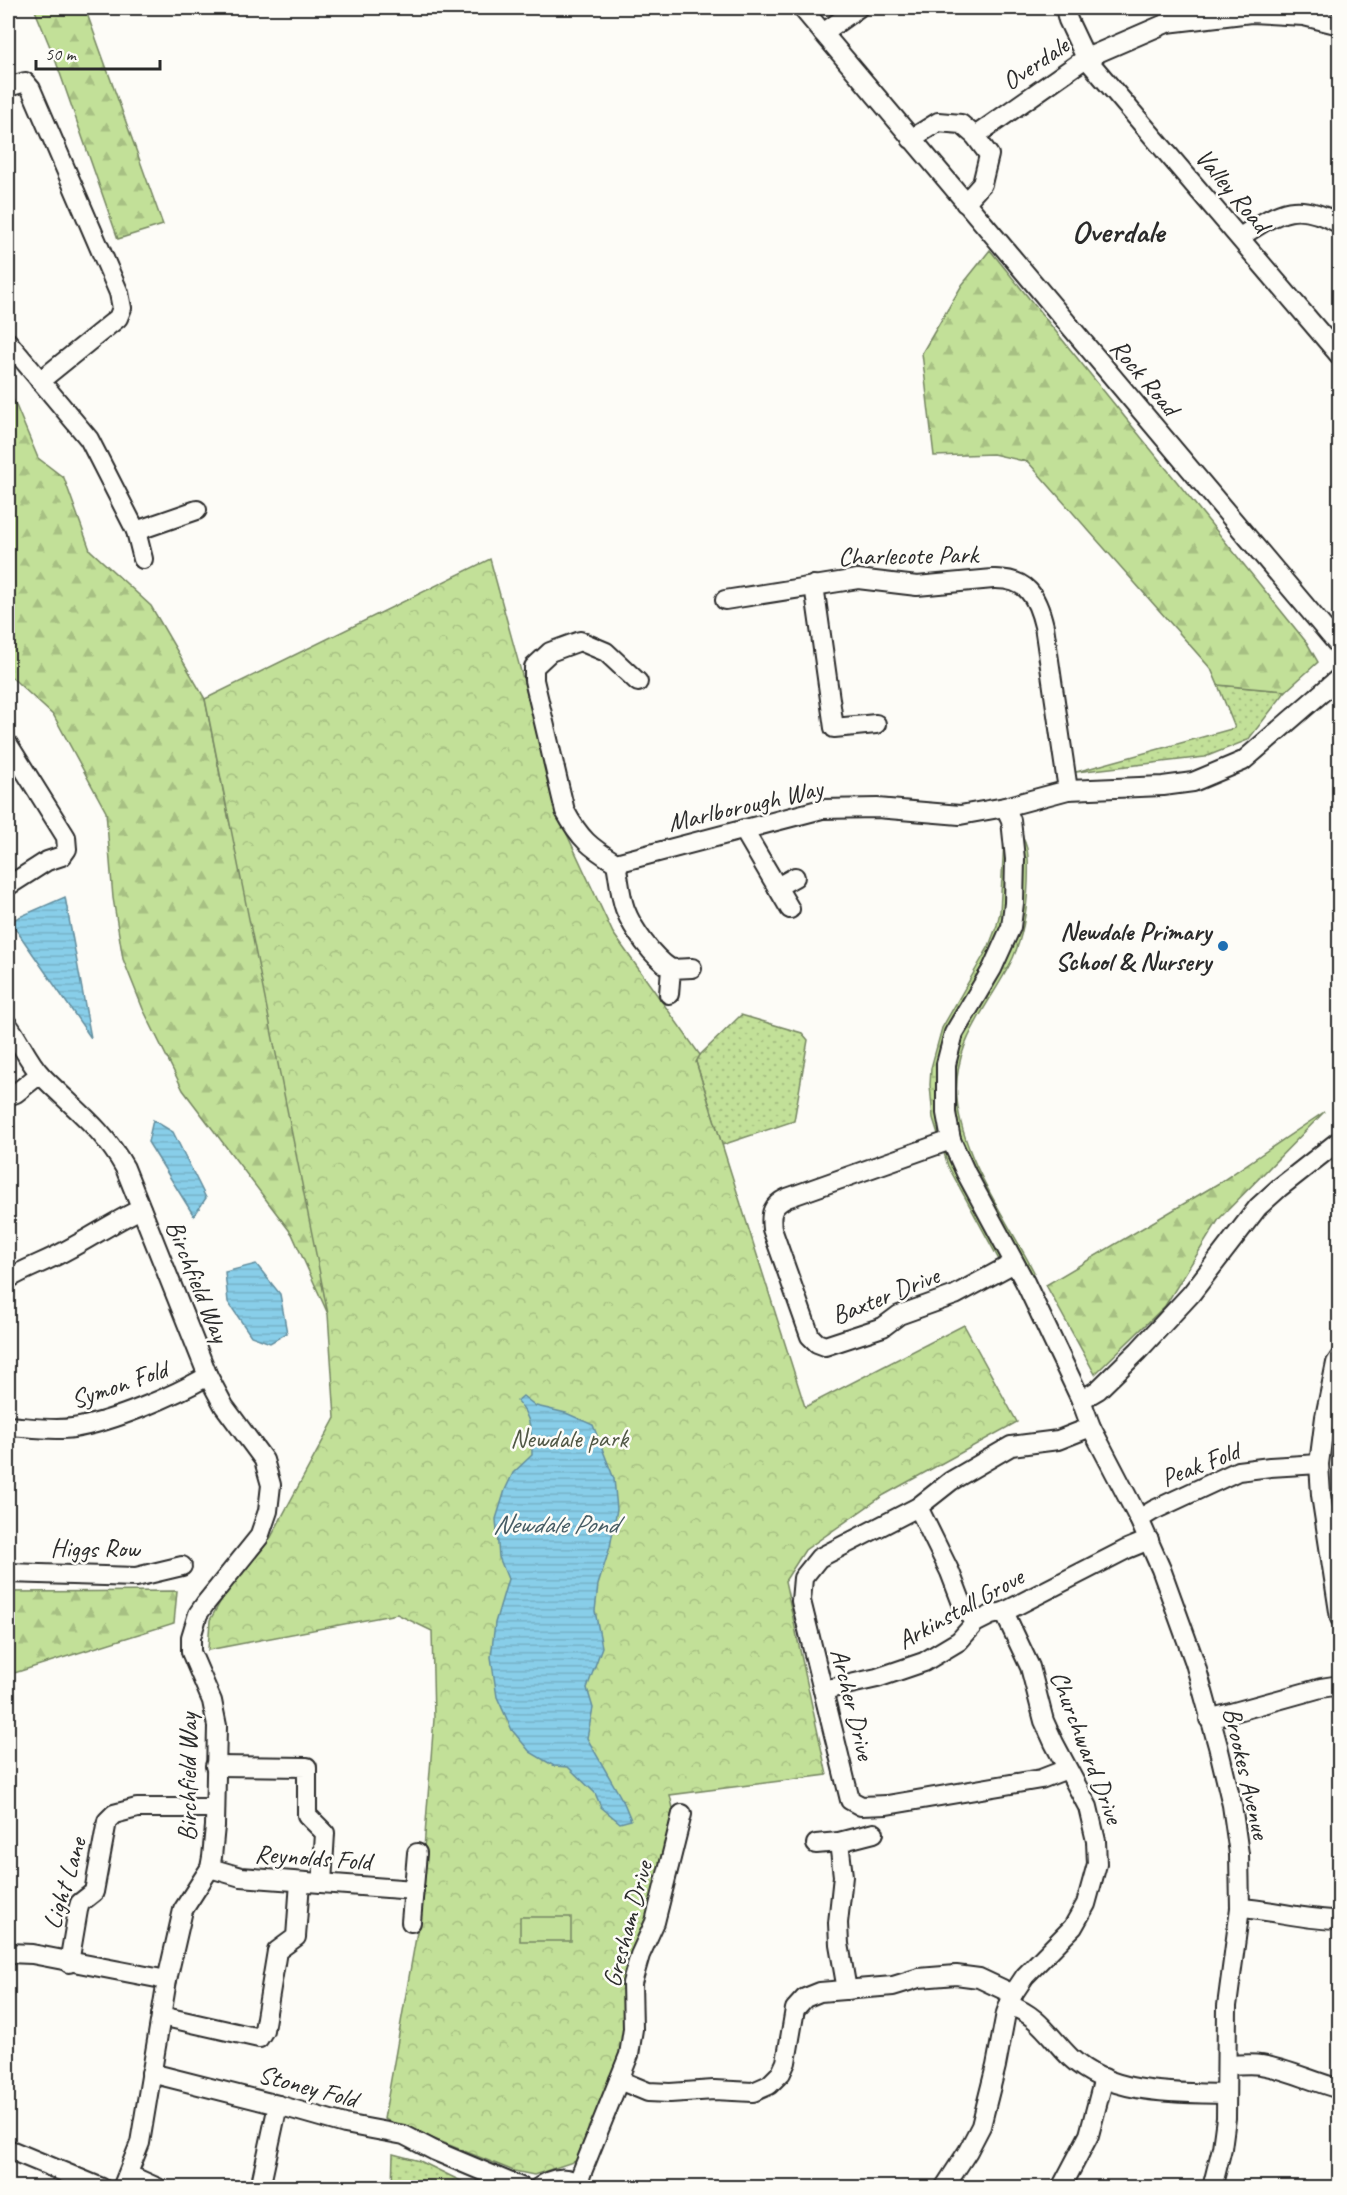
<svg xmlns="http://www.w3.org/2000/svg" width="1347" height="2195" font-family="Caveat,sans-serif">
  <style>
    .grass { fill: url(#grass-dots); stroke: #768662; stroke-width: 1.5 }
    .forest { fill: url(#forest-firs); stroke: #768662; stroke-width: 1.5 }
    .park { fill: url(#park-crowns); stroke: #768662; stroke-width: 1.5 }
    .pitch { fill: #c2e098; stroke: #768662; stroke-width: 1.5 }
    .water { fill: url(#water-rules); stroke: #638d9d; stroke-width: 1.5 }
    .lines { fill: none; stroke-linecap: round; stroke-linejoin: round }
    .minor-casing { stroke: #2b2b2b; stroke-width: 22 }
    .minor { stroke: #fdfcf7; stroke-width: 18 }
    .poi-dot { fill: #1f6fb2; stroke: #fdfcf7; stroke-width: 2 }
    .labels { text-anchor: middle; stroke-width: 5; stroke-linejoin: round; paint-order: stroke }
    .street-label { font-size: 26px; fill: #2b2b2b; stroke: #fdfcf7 }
    .poi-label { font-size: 26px; font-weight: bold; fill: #2b2b2b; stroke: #fdfcf7; text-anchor: end }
    .park-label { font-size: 26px; fill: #515846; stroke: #fdfcf7 }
    .water-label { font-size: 27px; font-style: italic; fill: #475c64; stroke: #fdfcf7 }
    .district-label { font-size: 32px; font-weight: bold; fill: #2b2b2b; stroke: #fdfcf7 }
  </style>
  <defs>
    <pattern id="grass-dots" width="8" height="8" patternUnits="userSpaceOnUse" patternTransform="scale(1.5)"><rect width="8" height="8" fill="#c2e098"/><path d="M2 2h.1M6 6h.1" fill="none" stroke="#a7c083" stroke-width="1.8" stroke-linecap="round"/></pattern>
    <pattern id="forest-firs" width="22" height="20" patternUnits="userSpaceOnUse" patternTransform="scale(1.5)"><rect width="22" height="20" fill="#c2e098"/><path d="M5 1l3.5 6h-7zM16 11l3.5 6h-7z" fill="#a7c083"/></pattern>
    <pattern id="park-crowns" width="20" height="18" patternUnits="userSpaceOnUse" patternTransform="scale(1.5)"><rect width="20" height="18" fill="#c2e098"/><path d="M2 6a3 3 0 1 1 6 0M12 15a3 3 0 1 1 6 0" fill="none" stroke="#a7c083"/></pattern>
    <pattern id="water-rules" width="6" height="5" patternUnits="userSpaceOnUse" patternTransform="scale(1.5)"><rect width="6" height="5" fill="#88cee9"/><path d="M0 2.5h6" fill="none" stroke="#76b1c8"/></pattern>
  </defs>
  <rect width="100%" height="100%" fill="#fdfcf7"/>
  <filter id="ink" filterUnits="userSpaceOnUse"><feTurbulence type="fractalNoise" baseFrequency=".0167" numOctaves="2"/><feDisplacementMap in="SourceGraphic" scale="12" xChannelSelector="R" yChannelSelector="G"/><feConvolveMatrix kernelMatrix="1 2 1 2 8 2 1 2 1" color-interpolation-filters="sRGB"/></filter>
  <g filter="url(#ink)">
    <g class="grass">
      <path d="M 1218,685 L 1286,691 L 1248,740 L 1205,757 L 1076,772 L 1235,728 Z"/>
      <path d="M 1011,820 C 1030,844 1029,852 1028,883 C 1027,909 1024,934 1013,958 C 990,1006 952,1041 957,1099 C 962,1159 1007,1219 1034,1272 L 1025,1282 L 1004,1269 L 948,1166 L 933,1118 L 930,1085 L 931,1068 L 942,1028 L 989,946 L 997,925 L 1000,912 L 1004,841 Z"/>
      <path d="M 741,1015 L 802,1033 L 808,1040 L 794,1121 L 722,1145 L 696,1062 L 700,1055 Z"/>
      <path d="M 393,2154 L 420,2161 L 473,2187 L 392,2187 Z"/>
    </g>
    <g class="forest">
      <path d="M 34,8 L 85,8 L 163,225 L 118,239 L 55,59 Z"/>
      <path d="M 990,250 L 1307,643 L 1318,662 L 1286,691 L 1218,685 L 1211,669 L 1028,462 L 993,454 L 934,456 L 922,353 L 962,285 Z"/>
      <path d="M 8,391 L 15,403 L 38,458 L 64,478 L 90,550 L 151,606 L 205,699 L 229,820 L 249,890 L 328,1314 L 292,1234 L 183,1090 L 143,1009 L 123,959 L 113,898 L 106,812 L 54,716 L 8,674 Z"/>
      <path d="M 1324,1112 L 1219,1219 L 1165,1306 L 1095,1374 L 1046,1285 L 1219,1183 Z"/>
      <path d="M 177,1591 L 174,1623 L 8,1675 L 8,1592 Z"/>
    </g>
    <path class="park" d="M 490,559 L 564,828 L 613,933 L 700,1055 L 696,1062 L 805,1407 L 964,1325 L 1017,1422 L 884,1495 L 805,1550 L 785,1581 L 827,1775 L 670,1795 L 675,1817 L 651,1910 L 624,1982 L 624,2027 L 621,2054 L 579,2160 L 534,2175 L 514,2171 L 384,2119 L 418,1926 L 434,1719 L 432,1631 L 397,1614 L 208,1650 L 210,1620 L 222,1599 L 271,1537 L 335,1418 L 328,1314 L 205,699 Z"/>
    <rect class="pitch" x="520" y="1917" width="51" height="24"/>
    <g class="water">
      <path d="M 65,897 L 91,1038 L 10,921 Z"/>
      <path d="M 153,1120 L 173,1132 L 206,1198 L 194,1216 L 148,1142 Z"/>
      <path d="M 256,1264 L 280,1294 L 287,1333 L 270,1343 L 251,1336 L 228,1302 L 225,1272 Z"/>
      <path d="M 523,1396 L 536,1406 L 566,1413 L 593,1425 L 614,1479 L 617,1509 L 610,1547 L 598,1585 L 595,1611 L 602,1647 L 587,1688 L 593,1708 L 587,1738 L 624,1803 L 631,1820 L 620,1823 L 601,1807 L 595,1793 L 568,1767 L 554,1766 L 530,1752 L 512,1730 L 497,1697 L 491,1657 L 495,1623 L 508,1579 L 499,1557 L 496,1519 L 505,1490 L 513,1473 L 532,1455 C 532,1434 532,1417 517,1401 Z"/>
    </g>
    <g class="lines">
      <g class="minor-casing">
        <g id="minor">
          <path d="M 802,8 L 1340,647"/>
          <path d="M 1065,8 L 1068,20 L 1086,58 L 1340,356"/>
          <path d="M 823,33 L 858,8"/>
          <path d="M 8,87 L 25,82 L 31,89 L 119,293 L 122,308 L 118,318 L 40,381"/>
          <path d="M 975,136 L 1086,58 L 1167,23 L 1251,13 L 1304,16 L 1340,25"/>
          <path d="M 911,139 L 938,122 L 961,124 L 975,136 L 989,155 L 982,184 L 965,203"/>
          <path d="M 1240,237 C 1279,212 1295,199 1340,224"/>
          <path d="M 8,342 L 89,439 L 136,531 L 143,559"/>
          <path d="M 136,531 L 197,510"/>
          <path d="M 814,585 L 834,728 L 876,724"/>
          <path d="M 725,600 L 858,579 L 917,586 L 993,579 C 1027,578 1037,596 1044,626 L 1068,790"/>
          <path d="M 638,682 L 606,652 L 580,641 L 550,652 L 534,667 L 534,680 L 565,811 C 580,839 590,847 616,863 L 822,809 L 877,808 L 960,815 L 1005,807 L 1068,790 L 1163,786 L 1193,782 L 1243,761 L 1340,677"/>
          <path d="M 8,744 L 66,837 L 67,849 L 62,856 L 47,861 L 8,886"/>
          <path d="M 1005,807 L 1011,820 L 1015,859 L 1014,903 L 1011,927 L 992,969 L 954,1033 L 946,1064 L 946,1113 L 951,1140 L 966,1173 L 1025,1282 L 1081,1400 L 1091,1427 L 1139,1519 L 1161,1569 L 1195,1663 L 1218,1746 L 1232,1805 L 1239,1854 L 1240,1908 L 1227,2006 L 1226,2118 L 1222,2148 L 1212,2188"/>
          <path d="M 743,829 L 790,909"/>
          <path d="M 616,863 C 619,878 620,895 625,909 C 633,930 653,957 671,969"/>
          <path d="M 777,887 L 795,877"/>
          <path d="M 669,994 L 671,969 L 692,968"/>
          <path d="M 8,1025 C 20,1041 28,1061 41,1075 C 73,1108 102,1127 125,1168 L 208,1376 L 224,1406 L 264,1460 L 271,1485 L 268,1511 L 259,1537 L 205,1604 L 198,1614 L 191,1637 L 191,1652 L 212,1701 L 217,1726 L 215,1826 L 212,1857 L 210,1868 L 183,1910 L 167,1980 L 140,2143 L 122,2188"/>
          <path d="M 8,1096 L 16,1093 L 40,1074"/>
          <path d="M 951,1140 L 787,1198 C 772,1205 770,1213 772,1229 L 810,1336 L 817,1343 L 825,1346 L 883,1327 L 899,1315 L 955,1295 L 1014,1263"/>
          <path d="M 8,1279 C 26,1268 48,1261 67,1250 C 92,1237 115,1221 141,1209"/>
          <path d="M 1340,1357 L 1336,1363 L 1325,1417 L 1319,1464 L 1321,1495 L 1340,1618"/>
          <path d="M 1081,1400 L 1098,1390 L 1138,1351 L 1191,1294 L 1258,1207 L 1279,1188 L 1340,1140"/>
          <path d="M 8,1426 C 28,1427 52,1431 73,1428 C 113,1422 173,1396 208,1376"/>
          <path d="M 918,1507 L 950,1572 L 963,1606 L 975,1623"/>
          <path d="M 1139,1519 L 1154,1510 L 1238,1471 L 1270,1467 L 1319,1464"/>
          <path d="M 8,1573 L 136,1577 L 182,1566"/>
          <path d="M 824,1690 L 877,1678 L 924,1662 L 959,1641 L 975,1623 L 991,1615 L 1004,1612 L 1127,1549 L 1149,1540"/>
          <path d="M 1209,1719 L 1321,1688 L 1340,1685"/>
          <path d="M 215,1766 L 307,1767 L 307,1815 L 325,1833 L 322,1883"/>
          <path d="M 1067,1769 L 1041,1779 L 887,1805 L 861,1806 L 850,1800 L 801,1601 L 803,1578 L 819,1558 L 918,1507 L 951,1481 L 1011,1446 L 1058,1440 L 1091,1427"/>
          <path d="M 839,1842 L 843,1876 L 838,1923 L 839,1944 L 847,1990"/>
          <path d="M 816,1844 L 839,1842 L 874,1833"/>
          <path d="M 210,1868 L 241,1877 L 414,1890"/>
          <path d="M 1240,1908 C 1273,1910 1306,1920 1340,1920"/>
          <path d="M 411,1922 L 417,1853"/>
          <path d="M 8,1953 L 32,1954 L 167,1980"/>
          <path d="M 69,1963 L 78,1910 L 80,1903 L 94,1892 L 107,1821 L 114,1814 L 137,1808 L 215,1808"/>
          <path d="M 1009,2005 C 1040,2016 1049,2037 1071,2058 C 1110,2095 1177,2093 1226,2094"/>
          <path d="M 161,2016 L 259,2038 L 264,2030 L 277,1951 L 296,1937 L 300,1882"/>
          <path d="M 1227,2065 C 1238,2065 1250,2063 1261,2065 C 1288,2069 1313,2082 1340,2089"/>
          <path d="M 151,2073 L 278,2105 L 345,2124 L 404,2135 L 435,2151 L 523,2188"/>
          <path d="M 619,2080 L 648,2092 L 670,2093 L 714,2090 L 753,2092 L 769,2085 L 781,2073 L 786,2062 L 795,2009 L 805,1998 L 820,1992 L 893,1986 L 919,1978 L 956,1975 L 979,1978 L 1013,1994"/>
          <path d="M 8,2149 L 102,2188"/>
          <path d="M 129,2175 L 158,2188"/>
          <path d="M 578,2182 L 629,2055 L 633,2029 L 632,1983 L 640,1955 L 655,1922 L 682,1814"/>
          <path d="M 260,2188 L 278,2105"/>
          <path d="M 538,2188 C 553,2176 569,2175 584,2188"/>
          <path d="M 944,2188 L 968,2151 L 981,2126 L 996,2066 L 1006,2013 L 1013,1994 L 1025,1976 L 1073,1927 L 1086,1904 L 1097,1864 L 1096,1841 L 1088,1807 L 1054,1743 L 1044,1721 L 1030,1667 L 1004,1612"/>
          <path d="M 1061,2188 L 1089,2135 L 1104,2078"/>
        </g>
      </g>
      <use href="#minor" class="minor"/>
    </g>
  </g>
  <circle class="poi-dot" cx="1223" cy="946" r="6"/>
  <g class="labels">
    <g class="street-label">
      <text transform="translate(1035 63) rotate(-34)" y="9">Overdale</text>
      <text transform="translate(1233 190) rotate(50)" y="9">Valley Road</text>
      <text transform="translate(1145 377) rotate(50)" y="9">Rock Road</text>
      <text transform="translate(908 555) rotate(-1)" y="9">Charlecote Park</text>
      <text transform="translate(745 805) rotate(-13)" y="9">Marlborough Way</text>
      <text transform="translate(198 1281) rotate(68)" y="9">Birchfield Way</text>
      <text transform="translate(885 1295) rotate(-22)" y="9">Baxter Drive</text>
      <text transform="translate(119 1384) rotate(-19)" y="9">Symon Fold</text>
      <text transform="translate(1200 1464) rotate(-21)" y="9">Peak Fold</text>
      <text x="95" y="1557">Higgs Row</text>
      <text transform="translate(960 1608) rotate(-29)" y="9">Arkinstall Grove</text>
      <text transform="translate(853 1704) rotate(76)" y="9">Archer Drive</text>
      <text transform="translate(1087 1747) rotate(69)" y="9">Churchward Drive</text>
      <text transform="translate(1247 1773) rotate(77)" y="9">Brookes Avenue</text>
      <text transform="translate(187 1777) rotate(-90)" y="9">Birchfield Way</text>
      <text transform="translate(313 1857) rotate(4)" y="9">Reynolds Fold</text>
      <text transform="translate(64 1883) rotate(-73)" y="9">Light Lane</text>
      <text transform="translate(627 1924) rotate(-75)" y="9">Gresham Drive</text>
      <text transform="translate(308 2086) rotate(15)" y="9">Stoney Fold</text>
    </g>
    <g class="poi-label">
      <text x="1211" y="940">Newdale Primary<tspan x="1211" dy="30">School &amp; Nursery</tspan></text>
    </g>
    <g class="park-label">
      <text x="569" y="1447">Newdale park</text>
    </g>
    <g class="water-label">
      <text x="555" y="1533">Newdale Pond</text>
    </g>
    <g class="district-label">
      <text x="1118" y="242">Overdale</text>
    </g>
  </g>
  <rect width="1347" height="2195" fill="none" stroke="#fdfcf7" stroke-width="30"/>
  <rect x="15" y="15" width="1317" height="2165" fill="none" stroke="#2b2b2b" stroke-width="2" filter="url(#ink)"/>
  <path d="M36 60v9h124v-9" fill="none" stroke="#2b2b2b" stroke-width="3"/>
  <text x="45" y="60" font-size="18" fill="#2b2b2b" stroke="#fdfcf7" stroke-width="4.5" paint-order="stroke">50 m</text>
</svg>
